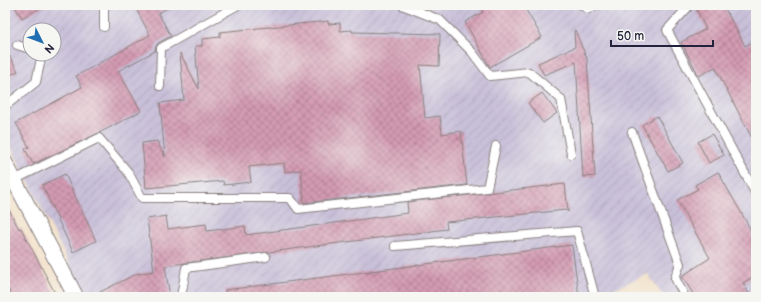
<svg xmlns="http://www.w3.org/2000/svg" width="761" height="302" font-family="'Balsamiq Sans',sans-serif">
  <style>
    .industrial { fill: url(#industrial-furrows); fill-rule: evenodd }
    .building { fill: url(#building-cross-hatch) }
    .lines { fill: none; stroke-linecap: round; stroke-linejoin: round }
    .service-casing { stroke: #8a8080; stroke-width: 10 }
    .minor-casing { stroke: #8a8080; stroke-width: 17 }
    .service { stroke: #fff; stroke-width: 8 }
    .minor { stroke: #fff; stroke-width: 15 }
  </style>
  <defs>
    <pattern id="industrial-furrows" width="10" height="10" patternUnits="userSpaceOnUse"><rect width="10" height="10" fill="#c8bfd8"/><path d="M-1 1l2-2M0 10L10 0M9 11l2-2" fill="none" stroke="#aca4ba"/></pattern>
    <pattern id="building-cross-hatch" width="8" height="8" patternUnits="userSpaceOnUse"><rect width="8" height="8" fill="#d49bb2"/><path d="M0 0l8 8M0 8l8-8" fill="none" stroke="#ac7e92"/></pattern>
  </defs>
  <rect width="100%" height="100%" fill="#f6f6f2"/>
  <filter id="ink" filterUnits="userSpaceOnUse"><feTurbulence type="fractalNoise" baseFrequency=".025" numOctaves="2"/><feDisplacementMap in="SourceGraphic" scale="8" xChannelSelector="R" yChannelSelector="G"/><feConvolveMatrix kernelMatrix="1 2 1 2 8 2 1 2 1" color-interpolation-filters="sRGB"/></filter>
  <filter id="wash" filterUnits="userSpaceOnUse"><feTurbulence type="fractalNoise" baseFrequency=".012" numOctaves="4" result="noise"/><feDisplacementMap in="SourceGraphic" scale="16" xChannelSelector="R" yChannelSelector="G"/><feGaussianBlur stdDeviation="0.9" result="paint"/><feColorMatrix in="noise" values="0 0 0 0 0 0 0 0 0 0 0 0 0 0 0 0 0 1.4 0 .05"/><feComposite in="paint" operator="in"/></filter>
  <g filter="url(#wash)">
    <rect width="100%" height="100%" fill="#f2dfc4"/>
    <path class="industrial" d="M 5,5 L 756,5 L 756,297 L 664,297 L 648,274 L 611,290 L 610,297 L 86,297 L 5,135 ZM 30,30 L 54,30 L 54,54 L 30,54 Z"/>
    <g id="blocks">
      <g class="building">
        <path d="M 14,5 L 46,5 L 22,18 Z"/>
        <path d="M 134,5 L 174,5 L 158,13 L 171,36 L 158,43 L 156,46 L 155,51 L 118,71 L 141,111 L 99,133 L 33,164 L 25,149 L 29,147 L 16,123 L 82,87 L 76,76 L 150,35 Z"/>
        <path d="M 479,5 L 523,5 L 542,37 L 490,67 L 465,22 L 483,12 Z"/>
        <path d="M 695,5 L 723,5 L 745,46 L 756,40 L 756,146 L 715,67 L 699,76 L 681,42 L 706,29 L 695,7 Z"/>
        <path d="M 328,21 L 328,24 L 340,23 L 340,31 L 352,30 L 352,32 L 440,34 L 439,66 L 420,65 L 425,118 L 440,116 L 442,134 L 461,131 L 467,185 L 304,203 L 301,170 L 285,172 L 284,163 L 249,167 L 251,182 L 224,185 L 223,181 L 146,188 L 142,143 L 157,141 L 165,157 L 160,103 L 184,100 L 180,53 L 199,89 L 195,46 L 202,46 L 202,39 L 220,37 L 220,32 Z"/>
        <path d="M 575,30 L 587,59 L 595,176 L 583,177 L 576,62 L 544,75 L 538,63 L 575,47 L 574,31 Z"/>
        <path d="M 5,48 L 18,71 L 5,78 Z"/>
        <path d="M 542,93 L 557,113 L 543,123 L 528,103 Z"/>
        <path d="M 657,116 L 683,163 L 668,171 L 642,125 Z"/>
        <path d="M 712,134 L 724,155 L 709,163 L 698,142 Z"/>
        <path d="M 718,172 L 756,239 L 756,275 L 743,283 L 751,297 L 695,297 L 682,276 L 710,258 L 677,200 L 698,189 L 695,185 Z"/>
        <path d="M 65,174 L 96,241 L 73,252 L 42,185 Z"/>
        <path d="M 565,184 L 568,212 L 566,210 L 446,222 L 447,229 L 185,263 L 165,266 L 170,297 L 90,297 L 136,274 L 154,271 L 147,219 L 166,216 L 168,229 L 206,224 L 207,231 L 245,226 L 246,235 L 408,213 L 407,202 Z"/>
        <path d="M 5,202 L 19,229 L 21,228 L 57,297 L 12,297 L 5,283 Z"/>
        <path d="M 572,245 L 579,297 L 226,297 L 225,290 Z"/>
      </g>
    </g>
  </g>
  <g filter="url(#ink)">
    <use href="#blocks" fill-opacity="0" stroke="#8a8080" stroke-width="1"/>
    <g class="lines">
      <g class="service-casing">
        <g id="service">
          <path d="M 104,5 L 104,27"/>
          <path d="M 402,5 L 440,20 L 472,52 L 490,76 L 529,72 L 561,99 L 571,154"/>
          <path d="M 581,5 L 588,9 L 597,5"/>
          <path d="M 690,5 L 667,30 L 756,194"/>
          <path d="M 17,45 L 30,49"/>
          <path d="M 160,86 L 161,48 L 238,5"/>
          <path d="M 5,106 L 36,82 L 42,54"/>
          <path d="M 632,132 L 680,264 L 675,278 L 685,297"/>
          <path d="M 14,180 L 99,138 L 128,172 L 142,198 L 290,198 L 298,209 L 487,188 L 496,146"/>
          <path d="M 395,246 L 577,231 L 595,297"/>
          <path d="M 181,297 L 186,268 L 266,257"/>
        </g>
      </g>
      <g class="minor-casing">
        <path id="minor" d="M 5,163 L 76,297"/>
      </g>
      <use href="#service" class="service"/>
      <use href="#minor" class="minor"/>
    </g>
  </g>
  <rect width="761" height="302" fill="none" stroke="#f6f6f2" stroke-width="20"/>
  <g transform="translate(42 42) rotate(132)"><circle r="19" fill="#f6f6f2" stroke="#a1a1a9"/>
  <path d="M0-3L7 15L0 10L-7 15Z" fill="#1f6fb2"/>
  <text y="-6" font-size="11" font-weight="bold" text-anchor="middle" fill="#22223b">N</text>
  </g>
  <path d="M611 40v6h102v-6" fill="none" stroke="#22223b" stroke-width="2"/>
  <text x="617" y="40" font-size="12" fill="#22223b" stroke="#f6f6f2" stroke-width="3" paint-order="stroke">50 m</text>
</svg>
